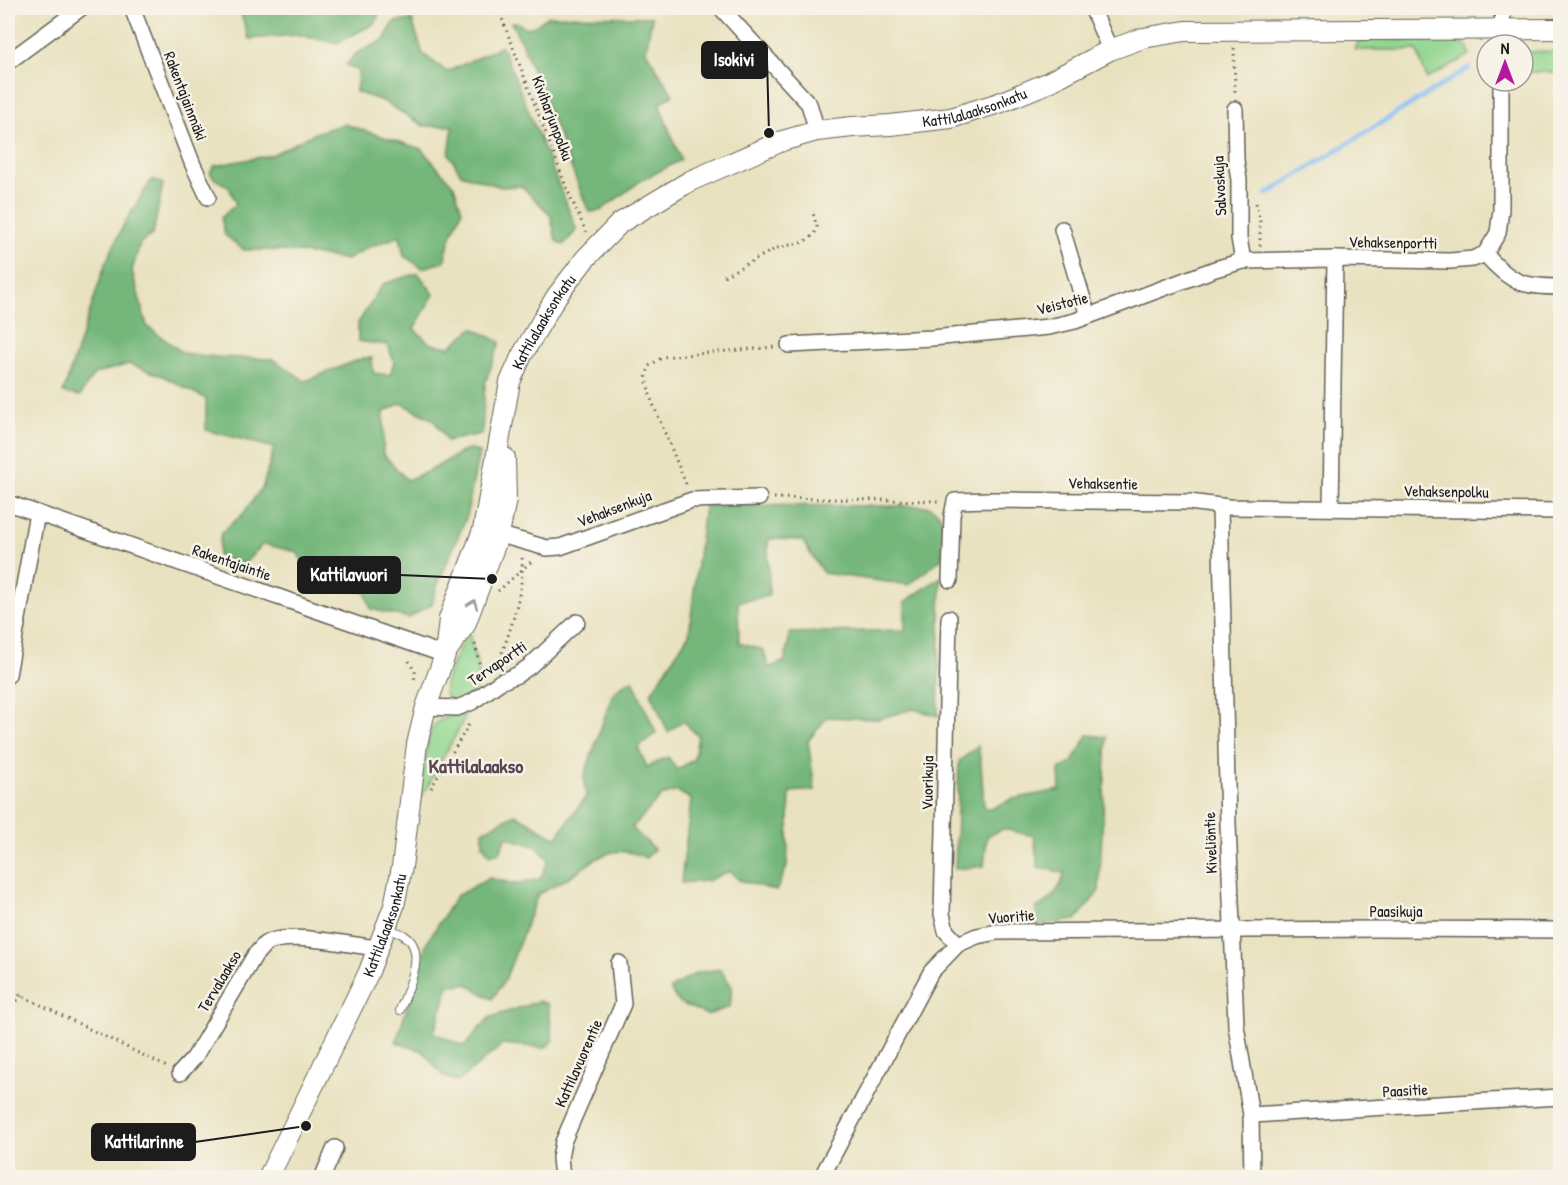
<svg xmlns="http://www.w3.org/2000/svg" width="1568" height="1185" font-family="'Patrick Hand',sans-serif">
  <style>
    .green { fill: #92d68f; stroke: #577956; stroke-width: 1.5 }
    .forest { fill: #75b77a; stroke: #486a4b; stroke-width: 1.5 }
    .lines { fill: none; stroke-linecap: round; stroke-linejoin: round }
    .stream { stroke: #82bdf4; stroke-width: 5 }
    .service-casing { stroke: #646155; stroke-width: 10 }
    .minor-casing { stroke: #646155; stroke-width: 18 }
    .tertiary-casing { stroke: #646155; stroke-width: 22 }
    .path { stroke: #646155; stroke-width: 3; stroke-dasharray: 1.5 4.5; stroke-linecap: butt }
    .service { stroke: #fff; stroke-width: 8 }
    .minor { stroke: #fff; stroke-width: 15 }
    .tertiary { stroke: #fff; stroke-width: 20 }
    .oneway { stroke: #999 }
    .labels { text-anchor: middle; stroke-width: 5; stroke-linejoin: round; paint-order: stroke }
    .street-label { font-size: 16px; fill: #1c1c1c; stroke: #f7f3e8 }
    .quarter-label { font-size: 20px; font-weight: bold; fill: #5b4751; stroke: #f7f3e8 }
    .leader { fill: none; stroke: #1c1c1c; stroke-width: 2 }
    .callout-dot { fill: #1c1c1c; stroke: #f7f3e8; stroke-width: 2 }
    .callout { fill: #1c1c1c; stroke: #1c1c1c; stroke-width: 2 }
    .callout-label { font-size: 18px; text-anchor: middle; font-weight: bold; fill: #fff }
  </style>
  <rect width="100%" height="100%" fill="#f7f3e8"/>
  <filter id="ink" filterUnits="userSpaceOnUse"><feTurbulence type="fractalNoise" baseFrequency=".0167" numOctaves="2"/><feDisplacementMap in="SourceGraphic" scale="12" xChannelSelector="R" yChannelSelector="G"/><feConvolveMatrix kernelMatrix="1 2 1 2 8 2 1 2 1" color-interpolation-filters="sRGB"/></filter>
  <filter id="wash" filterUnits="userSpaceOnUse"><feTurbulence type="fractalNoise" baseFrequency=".008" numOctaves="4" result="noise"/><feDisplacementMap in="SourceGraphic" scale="24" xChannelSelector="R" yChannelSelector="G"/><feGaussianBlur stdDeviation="1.35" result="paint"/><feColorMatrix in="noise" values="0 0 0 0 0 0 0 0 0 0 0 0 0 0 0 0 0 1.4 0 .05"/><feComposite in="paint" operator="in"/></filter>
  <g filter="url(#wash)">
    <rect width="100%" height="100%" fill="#e9e2c0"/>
    <g class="green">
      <path d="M 1376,39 L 1464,43 L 1468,48 L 1470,55 L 1427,79 L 1417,50 L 1355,50 L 1358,42 Z"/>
      <path d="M 1560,51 L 1560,72 L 1523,72 L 1523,52 Z"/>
      <path d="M 466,634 L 470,635 C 471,648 481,668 479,680 C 476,701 441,711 445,686 C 447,672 460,648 466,634 Z"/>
      <path d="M 461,714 L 465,718 L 421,798 L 419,793 L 430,731 C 437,718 447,717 461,714 Z"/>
    </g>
    <g class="forest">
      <path d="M 239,8 L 380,8 L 376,23 L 337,43 L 298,35 L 249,39 Z"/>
      <path d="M 548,16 L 652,17 L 646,51 L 673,95 L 659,104 L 681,160 L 642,180 L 600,211 L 589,212 L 523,46 L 511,22 L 516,22 L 526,28 L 535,26 Z"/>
      <path d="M 412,20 L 423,54 L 447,72 L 502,46 L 577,230 L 563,245 L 556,240 L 550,214 L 521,186 L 501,187 L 461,174 L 449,154 L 453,126 L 424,126 L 383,101 L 356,92 L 358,71 L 346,65 L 355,54 L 384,40 L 394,22 Z"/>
      <path d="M 344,124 L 421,149 L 454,186 L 462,211 L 451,236 L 444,262 L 422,268 L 404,256 L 400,236 L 366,248 L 347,260 C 312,253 279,249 244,250 L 225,235 L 221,218 L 236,204 L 229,187 L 215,179 L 210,173 L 214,166 L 272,155 L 315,133 Z"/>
      <path d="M 152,179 L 163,184 L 153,234 L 140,243 L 132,271 L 147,326 L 183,353 L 217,357 L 273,359 L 305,381 L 363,358 L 372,358 L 373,373 L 390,375 L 394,362 L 388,345 L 358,341 L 358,323 L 383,284 L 418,273 L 434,294 L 414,329 L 431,344 L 450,347 L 473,328 L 500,342 L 485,383 L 482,434 L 447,441 L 434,420 L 401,403 L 384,412 L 383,454 L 407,480 L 431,470 L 467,449 L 479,452 L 466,518 L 437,586 L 432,604 L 409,618 L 371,609 L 365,592 L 333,588 L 312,579 L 297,552 L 263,544 L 243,565 L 218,556 L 221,533 L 243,514 L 263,486 L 274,448 L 206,430 L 206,399 L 163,376 L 129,364 L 94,374 L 80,396 L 63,393 L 106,262 L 125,222 Z"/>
      <path d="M 704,505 L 927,506 C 950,512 942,539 942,558 L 909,585 L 823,573 L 802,540 L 768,539 L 769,596 L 738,602 L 739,643 L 764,650 L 768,668 L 785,661 L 790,633 L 905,630 L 905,602 L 941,577 L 938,716 L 913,709 L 878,719 L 827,717 L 808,741 L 815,790 L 790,792 L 787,867 L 776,891 L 739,880 L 730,871 L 707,881 L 681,883 L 691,799 L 677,791 L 661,796 L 632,828 L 654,849 L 646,858 C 611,841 595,860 568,878 C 559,884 548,889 538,894 L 505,980 L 492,999 L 467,984 L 449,985 L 434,1033 L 464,1046 L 489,1018 L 539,1001 L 548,1004 L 553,1041 L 545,1048 L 503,1044 L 458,1082 L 443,1076 L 423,1051 L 396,1042 L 427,942 L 456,896 L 489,878 L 515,884 L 540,879 L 549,860 L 537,847 L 506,837 L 500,852 L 489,855 L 483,845 L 483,831 L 515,814 L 556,838 L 586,796 L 584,777 L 613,693 L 625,683 L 633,680 L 656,733 L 638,747 L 647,767 L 668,757 L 677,770 L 694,759 L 698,736 L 683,721 L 668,732 L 651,693 L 689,634 Z"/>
      <path d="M 1088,735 L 1107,737 L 1099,891 L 1076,920 L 1037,925 L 1036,908 C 1051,900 1061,890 1064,873 L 1038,867 L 1034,836 L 1003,829 L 987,836 L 984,866 L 955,869 L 959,761 L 978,746 L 981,763 L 984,807 L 991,809 L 1012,799 L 1060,790 L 1059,770 L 1072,762 Z"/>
      <path d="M 720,969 L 732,987 L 730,1007 L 707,1015 L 678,1002 L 670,989 L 696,973 Z"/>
    </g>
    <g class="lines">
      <path class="stream" d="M 1267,194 L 1469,68"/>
    </g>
  </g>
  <g filter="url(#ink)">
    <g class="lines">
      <g class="service-casing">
        <path id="service" d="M 387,929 C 393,931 400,932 405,936 C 428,951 407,991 400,1010"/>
      </g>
      <g class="minor-casing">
        <g id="minor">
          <path d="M 132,8 L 193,165 L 208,197"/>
          <path d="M 721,8 L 809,104 L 817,131"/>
          <path d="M 1092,8 L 1110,50"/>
          <path d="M 1501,45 L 1503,8"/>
          <path d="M 8,62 L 81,8"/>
          <path d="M 1235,109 L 1236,160 L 1239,180 L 1239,238 L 1243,261"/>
          <path d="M 1062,229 L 1088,316"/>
          <path d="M 1485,254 C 1511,283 1522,287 1560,287"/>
          <path d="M 789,345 L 932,338 L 1049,327 L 1075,321 L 1215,269 L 1243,261 L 1335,259"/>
          <path d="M 8,503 L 445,655"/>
          <path d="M 1220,506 L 1228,824 L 1236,1026 L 1251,1115 L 1252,1178"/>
          <path d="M 1331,507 L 1335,259 L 1450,261 L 1473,259 L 1485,254 L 1498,233 L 1501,210 L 1501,81"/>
          <path d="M 490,532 L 547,548 L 560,547 L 692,500 L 759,498"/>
          <path d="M 950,580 L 952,516 L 955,501 L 989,500 L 1189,502 L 1228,507 L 1560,511"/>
          <path d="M 949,618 L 942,914 L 946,931 L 958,944"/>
          <path d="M 8,675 L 37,513"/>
          <path d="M 426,707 L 457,708 L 472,702 L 500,682 L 517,675 L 530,666 L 577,622"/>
          <path d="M 180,1073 L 194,1058 L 255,955 C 258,952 262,947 265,944 C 288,930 352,946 379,948"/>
          <path d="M 1251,1115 L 1560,1097"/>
          <path d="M 322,1178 L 335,1148"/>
          <path d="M 562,1178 L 560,1158 L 563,1142 L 623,1004 L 619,963"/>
          <path d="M 821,1178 L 931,972 L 958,944 L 977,936 L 997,932 L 1374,929 L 1560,930"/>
        </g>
      </g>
      <g class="tertiary-casing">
        <g id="tertiary">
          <path d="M 446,652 L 465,625 L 499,534 L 506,499 L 505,458"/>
          <path id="s1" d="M 268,1178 L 368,974 L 394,906 L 402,867 L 417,744 L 426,707 L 445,655 L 449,619 L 483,530 L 510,382 L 522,355 L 556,297 L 585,259 L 620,223 L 690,181 L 782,141 L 817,131 L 852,127 L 890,125 L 951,118 L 999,103 L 1045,84 L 1110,50 L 1143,38 L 1185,31 L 1560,29"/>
        </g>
      </g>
      <g class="path">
        <path d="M 498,8 L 567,189 L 586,232"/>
        <path d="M 1471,8 L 1479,8"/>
        <path d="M 1320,10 L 1471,8 L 1471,12"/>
        <path d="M 500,11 L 521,8"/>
        <path d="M 1234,48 L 1235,93"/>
        <path d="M 1256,203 L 1260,222 L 1260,247"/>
        <path d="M 724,276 L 777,248 L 804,242 L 814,235 L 817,227 L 813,213"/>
        <path d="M 686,484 L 651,399 L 646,378 L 649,366 L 663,357 L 774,347"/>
        <path d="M 774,498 L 938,501"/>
        <path d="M 498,591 L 532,561"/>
        <path d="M 475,644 L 482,676"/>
        <path d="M 409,661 L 415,672 L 414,683"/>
        <path d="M 498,664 C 510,631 524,593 522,557"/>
        <path d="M 431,788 L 471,721"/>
        <path d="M 8,989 L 167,1067"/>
        <path d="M 8,1009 L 22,996"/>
      </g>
      <use href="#service" class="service"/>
      <use href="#minor" class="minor"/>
      <use href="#tertiary" class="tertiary"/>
    </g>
    <defs><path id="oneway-chevron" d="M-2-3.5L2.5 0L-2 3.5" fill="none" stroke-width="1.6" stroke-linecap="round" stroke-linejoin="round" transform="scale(1.5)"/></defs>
    <use class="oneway" href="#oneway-chevron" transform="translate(473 604) rotate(-70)"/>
  </g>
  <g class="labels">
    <g class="street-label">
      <text transform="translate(186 96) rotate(69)" y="6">Rakentajainmäki</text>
      <text dy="6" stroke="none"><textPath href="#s1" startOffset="1412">Kattilalaaksonkatu</textPath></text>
      <text transform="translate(553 118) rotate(69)" y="6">Kiviharjunpolku</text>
      <text transform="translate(1219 186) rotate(-93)" y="6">Salvoskuja</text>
      <text transform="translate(1393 242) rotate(1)" y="6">Vehaksenportti</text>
      <text transform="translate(1062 303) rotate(-14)" y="6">Veistotie</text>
      <text dy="6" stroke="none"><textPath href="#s1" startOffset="908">Kattilalaaksonkatu</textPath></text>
      <text transform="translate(1103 483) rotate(1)" y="6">Vehaksentie</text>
      <text transform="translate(1446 491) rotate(1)" y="6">Vehaksenpolku</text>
      <text transform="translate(614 508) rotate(-21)" y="6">Vehaksenkuja</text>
      <text transform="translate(232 562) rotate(19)" y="6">Rakentajaintie</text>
      <text transform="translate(497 663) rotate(-34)" y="6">Tervaportti</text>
      <text transform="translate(927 783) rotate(-89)" y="6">Vuorikuja</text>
      <text transform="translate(1210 843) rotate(-92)" y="6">Kiveliöntie</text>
      <text x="1396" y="917">Paasikuja</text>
      <text transform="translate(1011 916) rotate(-4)" y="6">Vuoritie</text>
      <text dy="6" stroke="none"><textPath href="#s1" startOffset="279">Kattilalaaksonkatu</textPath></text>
      <text transform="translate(219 981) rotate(-59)" y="6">Tervalaakso</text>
      <text transform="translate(578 1063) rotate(-66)" y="6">Kattilavuorentie</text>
      <text transform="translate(1405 1090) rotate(-3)" y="6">Paasitie</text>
    </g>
    <g class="quarter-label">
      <text x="476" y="773">Kattilalaakso</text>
    </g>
  </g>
  <path class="leader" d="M769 133L767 60M492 579L400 575M306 1126L195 1142"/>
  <g class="callout-dot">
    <circle cx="769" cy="133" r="6"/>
    <circle cx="492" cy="579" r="6"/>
    <circle cx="306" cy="1126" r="6"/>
  </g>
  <g class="callout">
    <rect x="702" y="42" width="65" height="36" rx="6"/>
    <rect x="298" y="557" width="102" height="36" rx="6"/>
    <rect x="92" y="1124" width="103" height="36" rx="6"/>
  </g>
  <g class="callout-label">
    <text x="734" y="66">Isokivi</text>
    <text x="349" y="581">Kattilavuori</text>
    <text x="144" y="1148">Kattilarinne</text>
  </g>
  <rect width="1568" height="1185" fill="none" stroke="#f7f3e8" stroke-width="30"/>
  <g transform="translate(1505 63)"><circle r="28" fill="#f7f3e8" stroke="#9f9d96" stroke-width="1.5"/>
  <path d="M0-4.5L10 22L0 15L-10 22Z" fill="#b5179e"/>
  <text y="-9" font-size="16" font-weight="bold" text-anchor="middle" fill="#1c1c1c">N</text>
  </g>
</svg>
